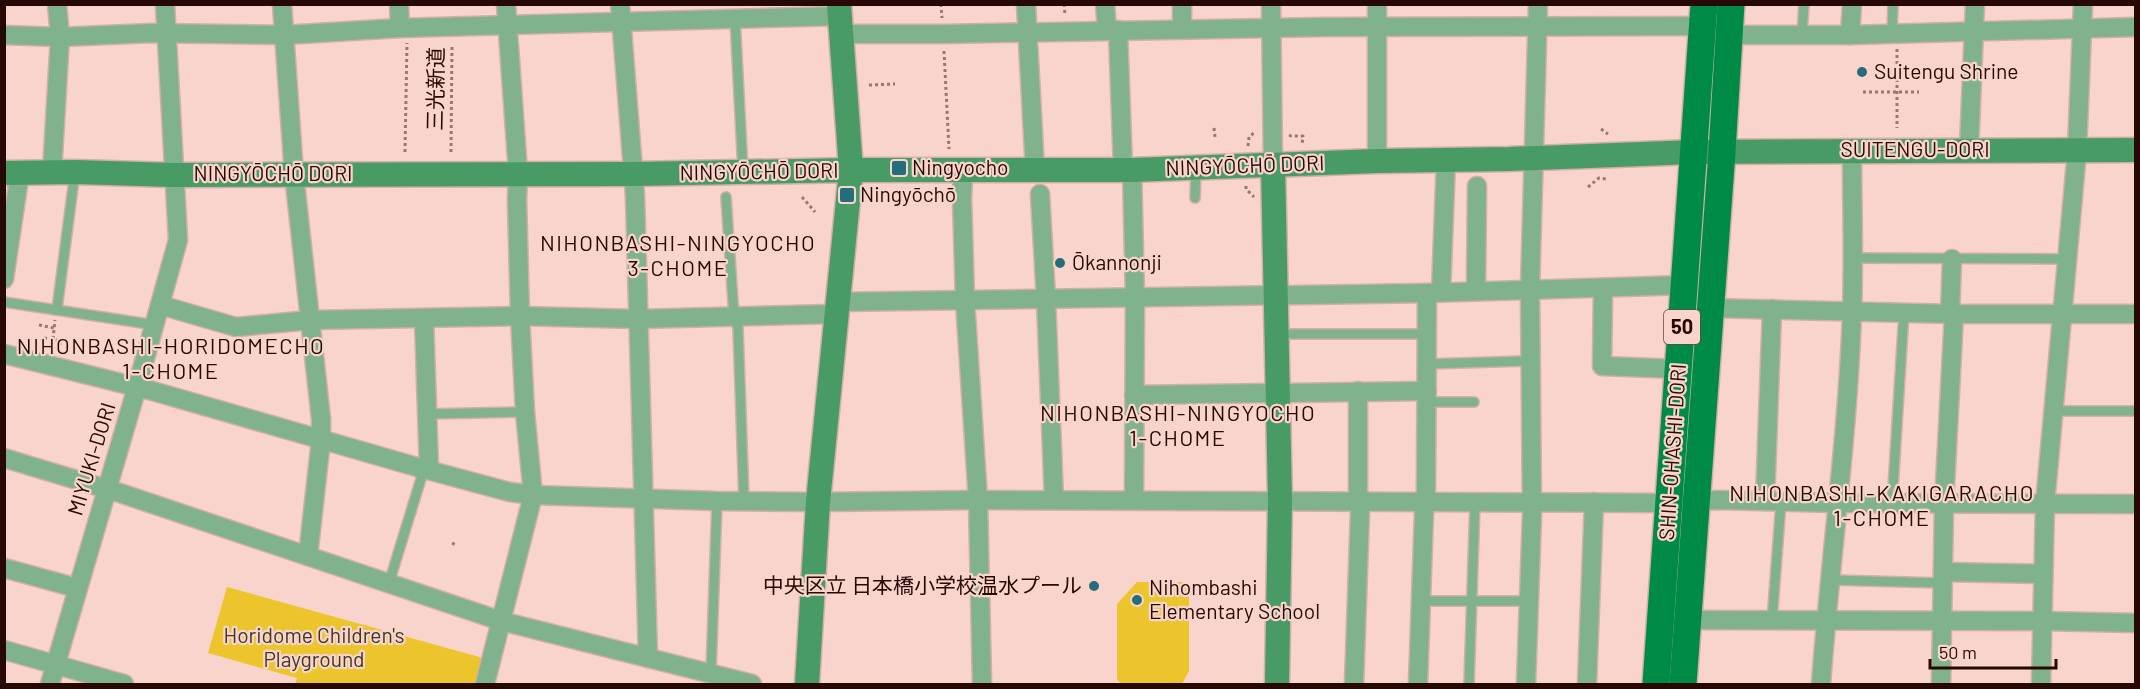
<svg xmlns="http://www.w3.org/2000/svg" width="2140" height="689" font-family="Barlow,'Noto Sans JP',sans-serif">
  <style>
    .green { fill: #ecc42b }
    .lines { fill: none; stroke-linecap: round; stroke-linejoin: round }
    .lane-casing { stroke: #d2afa8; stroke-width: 12 }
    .street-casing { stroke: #d2afa8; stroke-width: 21 }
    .secondary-casing { stroke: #d2afa8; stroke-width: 27 }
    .primary-casing { stroke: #d2afa8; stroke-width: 30 }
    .path { stroke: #987771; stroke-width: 3; stroke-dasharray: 3 3; stroke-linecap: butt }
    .lane { stroke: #7fb28d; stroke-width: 9 }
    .street { stroke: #7fb28d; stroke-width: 18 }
    .secondary { stroke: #499b66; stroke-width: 24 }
    .primary { stroke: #008a48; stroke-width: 27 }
    .poi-dot { fill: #266d7b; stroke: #f8d4cc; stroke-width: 2 }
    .labels { text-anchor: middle; stroke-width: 4.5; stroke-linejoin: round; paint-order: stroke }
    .shield { fill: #f8d4cc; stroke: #654540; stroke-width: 1.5 }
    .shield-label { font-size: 20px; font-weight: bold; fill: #260804 }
    .poi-label { font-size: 21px; fill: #260804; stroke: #f8d4cc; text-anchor: start }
    .street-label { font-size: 21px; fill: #260804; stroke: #f8d4cc }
    .park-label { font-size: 21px; fill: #403820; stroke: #f8d4cc }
    .neighbourhood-label { font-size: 22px; letter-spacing: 1.5px; fill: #260804; stroke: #f8d4cc }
  </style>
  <rect width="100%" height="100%" fill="#f8d4cc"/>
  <g class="green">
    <path d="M 1137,582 L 1189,582 L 1189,671 L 1182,684 L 1121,684 L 1117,679 L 1117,604 Z"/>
    <path d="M 227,587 L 483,658 L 476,684 L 295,684 L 297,678 L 208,653 Z"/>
  </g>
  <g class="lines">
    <g class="lane-casing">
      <g id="lane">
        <path d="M 735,18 L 743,172"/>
        <path d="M 1892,34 L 1893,4"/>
        <path d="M 1802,35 L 1804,4"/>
        <path d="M 726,197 L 734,317 L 738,328 L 744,501"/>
        <path d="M 1195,198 L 1196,170"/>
        <path d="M 1852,258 L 2068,259"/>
        <path d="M 4,302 L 155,325"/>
        <path d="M 57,309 L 75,172"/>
        <path d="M 1291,334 L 1427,334"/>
        <path d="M 1427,364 L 1530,361"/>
        <path d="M 1427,402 L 1474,402"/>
        <path d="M 2054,411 L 2136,411"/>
        <path d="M 427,414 L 525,412"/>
        <path d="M 1892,504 L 1904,312"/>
        <path d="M 1830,580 L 1942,583"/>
        <path d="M 389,583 L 424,469"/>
        <path d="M 1420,601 L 1528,601"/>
        <path d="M 1772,621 L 1781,502"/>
        <path d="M 711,673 L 717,501"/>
        <path d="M 1469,684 L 1475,502"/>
      </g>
    </g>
    <g class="street-casing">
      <g id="street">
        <path d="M 282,4 L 294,174 L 321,419 L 321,440 L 308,556"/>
        <path d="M 399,4 L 400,28"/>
        <path d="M 620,4 L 635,196 L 648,658"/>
        <path d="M 1026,4 L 1035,171"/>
        <path d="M 1105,4 L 1107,30"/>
        <path d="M 1271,4 L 1273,165"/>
        <path d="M 1377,4 L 1377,161"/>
        <path d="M 1182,29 L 1182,4"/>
        <path d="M 1118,30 L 1123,170"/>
        <path d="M 841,34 L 943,34 L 1324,27 L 1702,26"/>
        <path d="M 4,35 L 60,37 L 152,33 L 284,35 L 400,28 L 839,16"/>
        <path d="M 1729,35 L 1850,35 L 2136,27"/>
        <path d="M 1850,35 L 1852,4"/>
        <path d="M 1969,149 L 1975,4"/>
        <path d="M 1132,170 L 1135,298 L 1134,500"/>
        <path d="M 963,171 L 962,198 L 965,300 L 978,500 L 982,684"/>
        <path d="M 52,172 L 60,37 L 57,4"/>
        <path d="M 1040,194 L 1046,299 L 1054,500"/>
        <path d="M 4,279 L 20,172"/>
        <path d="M 1603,288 L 1602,366 L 1679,369"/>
        <path d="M 1476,291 L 1477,186"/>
        <path d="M 1441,292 L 1446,159"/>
        <path d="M 836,302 L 1427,293 L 1686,285"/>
        <path d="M 160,305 L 236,327 L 311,320 L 520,316 L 638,319 L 835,314"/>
        <path d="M 1711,308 L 1954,314 L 2136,314"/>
        <path d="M 1950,314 L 1952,259"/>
        <path d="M 424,319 L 429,470"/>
        <path d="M 4,354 L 149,390 L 424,469 L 510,492 L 533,495 L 717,501 L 818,502 L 978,500 L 1670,503 L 1718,500 L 1838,503 L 2136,504"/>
        <path d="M 1134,395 L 1427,391"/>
        <path d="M 4,458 L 120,493 L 501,621 L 752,684"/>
        <path d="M 1765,501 L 1772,309"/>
        <path d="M 4,568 L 77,588"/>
        <path d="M 1943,572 L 2043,574"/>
        <path d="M 1687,620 L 2042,621 L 2136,623"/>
        <path d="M 4,650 L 124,684"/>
        <path d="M 50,684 L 137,387 L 178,240 L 165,4"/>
        <path d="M 485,684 L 533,495 L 525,412 L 520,316 L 517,200 L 518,173 L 506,4"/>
        <path d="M 1354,684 L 1360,512 L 1358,489 L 1358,391"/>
        <path d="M 1418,684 L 1424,513 L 1426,489 L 1427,293"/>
        <path d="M 1526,684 L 1532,514 L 1530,289 L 1538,4"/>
        <path d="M 1587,684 L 1594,502"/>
        <path d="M 1821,684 C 1830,560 1848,436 1852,311 C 1854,258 1852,204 1852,151"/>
        <path d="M 1941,684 L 1944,504 L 1954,314"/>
        <path d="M 2041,684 L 2045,504 L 2077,151 L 2083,4"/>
      </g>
    </g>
    <g class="secondary-casing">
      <g id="secondary">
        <path d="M 1273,165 L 1280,500 L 1277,684"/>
        <path d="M 4,173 L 75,172 L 173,175 L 633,174 L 851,170 L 1132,170 L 1377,161 L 1509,159 L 1694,152 L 2136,150"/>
        <path d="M 807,684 L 818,502 L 851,170 L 839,4"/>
      </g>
    </g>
    <g class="primary-casing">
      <g id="primary">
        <path d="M 1656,684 L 1704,4"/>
        <path d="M 1683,684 L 1722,152 L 1731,4"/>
      </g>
    </g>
    <g class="path">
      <path d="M 941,4 L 942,18"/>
      <path d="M 1064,4 L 1065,15"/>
      <path d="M 1897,49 L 1897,128"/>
      <path d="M 944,51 L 949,149"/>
      <path d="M 869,85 L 895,84"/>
      <path d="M 1863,92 L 1919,92"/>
      <path d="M 1214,128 L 1215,137"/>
      <path d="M 1601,129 L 1608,134"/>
      <path d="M 1289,135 L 1291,136 L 1303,136 L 1302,145"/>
      <path d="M 1248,146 L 1249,137 L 1255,132"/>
      <path d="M 405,152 L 407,43"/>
      <path d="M 451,152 L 452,44"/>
      <path d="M 1246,186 L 1246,189 L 1254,197"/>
      <path d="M 1588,187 L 1599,178 L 1606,179"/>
      <path d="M 802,197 L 815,212"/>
      <path d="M 39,325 L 54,328"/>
      <path d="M 44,338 L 61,341 L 59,350"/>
      <path d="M 53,339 L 55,320"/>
      <path d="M 452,543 L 456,545"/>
    </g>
    <use href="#lane" class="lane"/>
    <use href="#street" class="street"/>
    <use href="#secondary" class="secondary"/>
    <use href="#primary" class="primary"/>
  </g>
  <g class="poi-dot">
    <circle cx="1862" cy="72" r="6"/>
    <rect x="891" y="160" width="16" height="16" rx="3"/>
    <rect x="839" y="187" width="16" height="16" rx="3"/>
    <circle cx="1060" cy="263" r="6"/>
    <circle cx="1094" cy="586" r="6"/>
    <circle cx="1137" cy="600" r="6"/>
  </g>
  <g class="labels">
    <rect class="shield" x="1664" y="310" width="36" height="34" rx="4.5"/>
    <g class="shield-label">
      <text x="1682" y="334">50</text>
    </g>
    <g class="poi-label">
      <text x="1874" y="79">Suitengu Shrine</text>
      <text x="912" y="175">Ningyocho</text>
      <text x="860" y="202">Ningyōchō</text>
      <text x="1072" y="270">Ōkannonji</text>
      <text x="1082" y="593" text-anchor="end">中央区立 日本橋小学校温水プール</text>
      <text x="1149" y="595">Nihombashi<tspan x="1149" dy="24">Elementary School</tspan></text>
    </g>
    <g class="street-label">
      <text transform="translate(436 89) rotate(-89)" y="7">三光新道</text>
      <text x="1915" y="157">SUITENGU-DORI</text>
      <text transform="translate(1245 166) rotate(-2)" y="7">NINGYŌCHŌ DORI</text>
      <text transform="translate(759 172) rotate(-1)" y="7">NINGYŌCHŌ DORI</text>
      <text x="273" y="181">NINGYŌCHŌ DORI</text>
      <text transform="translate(1673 452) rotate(-86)" y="7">SHIN-OHASHI-DORI</text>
      <text transform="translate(92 459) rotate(-73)" y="7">MIYUKI-DORI</text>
    </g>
    <g class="park-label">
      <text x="314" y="643">Horidome Children's<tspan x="314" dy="24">Playground</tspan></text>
    </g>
    <g class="neighbourhood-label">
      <text x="678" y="251">NIHONBASHI-NINGYOCHO<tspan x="678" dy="25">3-CHOME</tspan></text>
      <text x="171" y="354">NIHONBASHI-HORIDOMECHO<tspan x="171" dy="25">1-CHOME</tspan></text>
      <text x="1178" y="421">NIHONBASHI-NINGYOCHO<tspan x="1178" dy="25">1-CHOME</tspan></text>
      <text x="1882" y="501">NIHONBASHI-KAKIGARACHO<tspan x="1882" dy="25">1-CHOME</tspan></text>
    </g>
  </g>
  <rect width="2140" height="689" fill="none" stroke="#260804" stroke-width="12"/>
  <path d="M1930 659v9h126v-9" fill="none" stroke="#260804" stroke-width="3"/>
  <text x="1939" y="659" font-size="18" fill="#260804" stroke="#f8d4cc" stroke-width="4.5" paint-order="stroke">50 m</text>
</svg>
